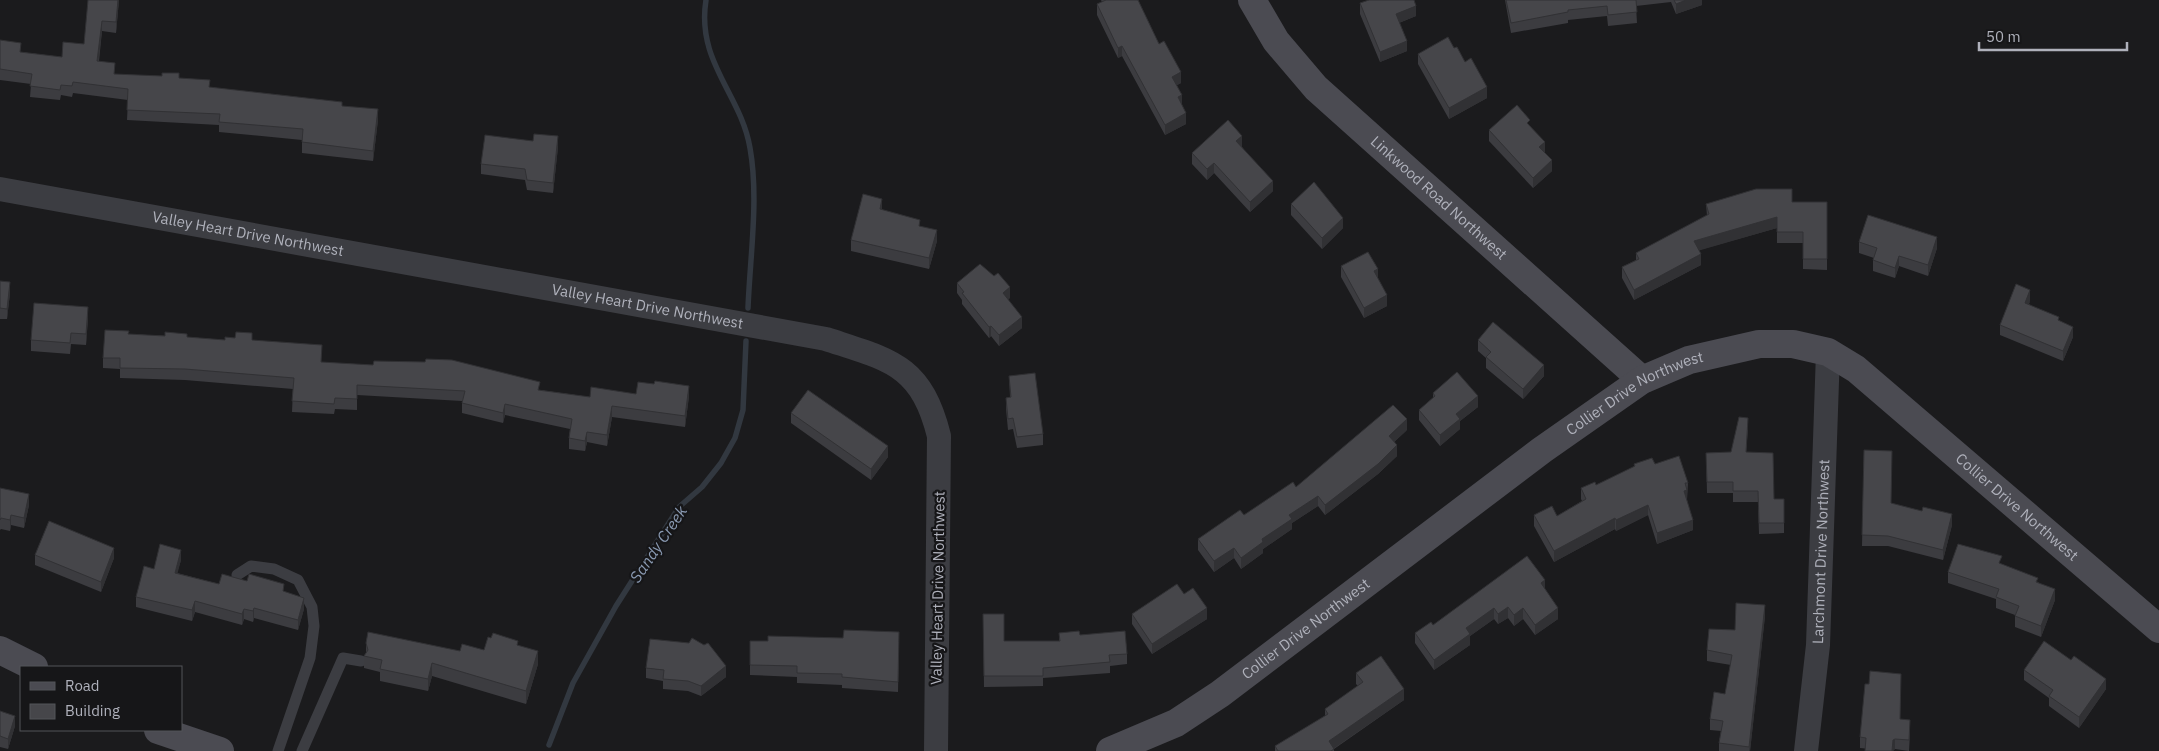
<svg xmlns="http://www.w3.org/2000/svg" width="2159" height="751" font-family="'IBM Plex Sans',sans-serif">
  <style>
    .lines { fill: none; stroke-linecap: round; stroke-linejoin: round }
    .stream { stroke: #323840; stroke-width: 5.5 }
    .lane { stroke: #3c3d42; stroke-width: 11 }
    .street { stroke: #3c3d42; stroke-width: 24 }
    .secondary { stroke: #4b4b52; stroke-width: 28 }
    .wall { fill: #3c3c40 }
    .shaded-wall { fill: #313134 }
    .building { fill: #46464a; stroke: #313134 }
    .labels { text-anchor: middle; stroke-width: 4.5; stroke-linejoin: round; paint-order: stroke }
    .street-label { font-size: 15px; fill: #afb1bb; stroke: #161618 }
    .water-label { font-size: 16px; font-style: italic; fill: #8a9ab2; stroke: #161618 }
  </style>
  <rect width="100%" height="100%" fill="#1b1b1d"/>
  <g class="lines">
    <g class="stream">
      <path d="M 706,0 C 696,62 741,94 750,148 C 759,198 750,257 748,308"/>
      <path d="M 549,745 L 573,683 L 616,606 L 679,507 L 702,487 L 721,463 L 735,438 L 743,410 L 746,341"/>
    </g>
    <g class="lane">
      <path d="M 237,575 L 251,566 L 274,569 L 298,580 L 312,607 L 314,626 L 310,658 L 278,751"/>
      <path d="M 302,751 L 343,658 L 361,661"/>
    </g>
    <g class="street">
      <path id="s1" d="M 0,189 L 826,339 C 890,360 921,364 939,436 L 936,751"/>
      <path id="s2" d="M 1806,751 L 1818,645 L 1828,352"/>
    </g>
    <g class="secondary">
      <path id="s3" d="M 1252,0 L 1276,41 L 1316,88 L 1642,380"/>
      <path d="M 0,650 L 34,667"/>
      <path d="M 158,730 L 220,751"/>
      <path id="s4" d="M 1110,751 L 1176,723 L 1220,694 L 1542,450 L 1642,380 L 1689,360 L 1759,344 L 1793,344 L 1828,352 L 1856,369 L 2159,629"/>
    </g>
  </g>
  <g class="wall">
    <path d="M 119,0 L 116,33 L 102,31 L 99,61 L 115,74 L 179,78 L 210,87 L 342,106 L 378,120 L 373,161 L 302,153 L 302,140 L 219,132 L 219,125 L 127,120 L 128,100 L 73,93 L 72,97 L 61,95 L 60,100 L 30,97 L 31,84 L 0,80 L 0,40 L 21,52 L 62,57 L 84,44 Z"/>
    <path d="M 1101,0 L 1138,0 L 1159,44 L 1181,83 L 1177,85 L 1186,124 L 1165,135 L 1122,56 L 1118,58 L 1097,15 L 1097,4 L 1102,2 Z"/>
    <path d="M 1505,0 L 1702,0 L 1702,5 L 1676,14 L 1671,2 L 1636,6 L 1637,23 L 1608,26 L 1607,16 L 1568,20 L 1568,23 L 1511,33 Z"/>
    <path d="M 1360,3 L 1416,16 L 1399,23 L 1407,51 L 1380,62 L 1360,14 Z"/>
    <path d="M 1454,48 L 1465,62 L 1487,98 L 1449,119 L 1418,64 L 1418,54 Z"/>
    <path d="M 1530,126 L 1545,153 L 1552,171 L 1533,188 L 1489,141 L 1489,130 Z"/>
    <path d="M 1242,146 L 1242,147 L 1273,191 L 1250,212 L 1214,173 L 1207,180 L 1192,164 L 1192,153 Z"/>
    <path d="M 558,147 L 553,193 L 527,190 L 525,180 L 481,174 L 481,164 Z"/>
    <path d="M 1792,202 L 1827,202 L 1827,270 L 1803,269 L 1803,243 L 1777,243 L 1777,228 L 1699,250 L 1701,265 L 1634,300 L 1622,278 L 1622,267 L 1636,260 L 1636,253 L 1707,216 L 1706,204 Z"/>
    <path d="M 1291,204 L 1343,228 L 1322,249 L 1291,215 Z"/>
    <path d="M 920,226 L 937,241 L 929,269 L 851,251 L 851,240 Z"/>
    <path d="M 1859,242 L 1937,248 L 1928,276 L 1899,266 L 1895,278 L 1873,271 L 1873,260 L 1874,258 L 1859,253 Z"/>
    <path d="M 1341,266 L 1387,306 L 1364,318 L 1341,277 Z"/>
    <path d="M 0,281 L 10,293 L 7,319 L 0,319 Z"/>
    <path d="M 957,283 L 1010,298 L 1008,299 L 1022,328 L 999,346 L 991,336 L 989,338 L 962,304 L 962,300 L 957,293 Z"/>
    <path d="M 2030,301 L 2029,304 L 2073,337 L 2063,361 L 2000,335 L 2000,325 Z"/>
    <path d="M 88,318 L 86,345 L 71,344 L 70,354 L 31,351 L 31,340 Z"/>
    <path d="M 129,334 L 187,337 L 225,340 L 252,340 L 322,362 L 540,390 L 590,397 L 636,394 L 689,396 L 685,427 L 612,417 L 607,446 L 587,442 L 585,451 L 569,449 L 569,438 L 570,429 L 505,415 L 503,423 L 462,413 L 462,401 L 357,395 L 357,410 L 335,409 L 334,414 L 292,412 L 293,389 L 185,380 L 120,378 L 120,369 L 103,368 L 103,358 Z"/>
    <path d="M 1478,340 L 1544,376 L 1523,399 L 1486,368 L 1486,358 L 1478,351 Z"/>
    <path d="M 1009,376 L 1043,434 L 1043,445 L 1017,448 L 1013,429 L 1008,430 L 1006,409 L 1006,398 L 1010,397 Z"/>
    <path d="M 1433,393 L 1478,407 L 1460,421 L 1460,429 L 1440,446 L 1419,420 L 1419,410 L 1433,398 Z"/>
    <path d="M 791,413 L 888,457 L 871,480 L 791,423 Z"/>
    <path d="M 1748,429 L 1746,452 L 1774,499 L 1784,499 L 1784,533 L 1759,534 L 1758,502 L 1733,502 L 1733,493 L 1707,493 L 1706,453 L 1731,452 Z"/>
    <path d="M 1407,430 L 1394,442 L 1397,456 L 1378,474 L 1325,515 L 1318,506 L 1292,523 L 1292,529 L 1263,549 L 1263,553 L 1241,569 L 1234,558 L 1214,572 L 1198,550 L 1198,539 L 1296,487 Z"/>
    <path d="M 1864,450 L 1891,503 L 1952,525 L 1943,560 L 1888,546 L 1862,546 Z"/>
    <path d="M 1634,464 L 1655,464 L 1688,483 L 1687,500 L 1693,530 L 1657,544 L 1648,515 L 1616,531 L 1615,529 L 1554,562 L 1534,526 L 1534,515 L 1557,516 L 1582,501 L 1581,499 L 1581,488 L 1596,485 L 1634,467 Z"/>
    <path d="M 0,488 L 29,505 L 24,528 L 11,525 L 10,531 L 1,529 L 0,530 Z"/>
    <path d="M 35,555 L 114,558 L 101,592 L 35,565 Z"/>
    <path d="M 181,560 L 177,573 L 219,584 L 284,591 L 304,609 L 298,630 L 254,618 L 253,622 L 244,619 L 242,625 L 195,612 L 192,621 L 136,607 L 136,597 L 154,569 Z"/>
    <path d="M 2002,564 L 2038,582 L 2055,600 L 2041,637 L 2015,627 L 2015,615 L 1996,608 L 1996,599 L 1948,583 L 1948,572 Z"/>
    <path d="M 1545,590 L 1558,619 L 1535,635 L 1523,619 L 1514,626 L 1508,618 L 1498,624 L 1494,619 L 1470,636 L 1470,645 L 1434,670 L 1415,643 L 1415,633 Z"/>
    <path d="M 1184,594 L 1207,619 L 1152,654 L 1132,624 L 1132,614 Z"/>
    <path d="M 983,614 L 1004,641 L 1059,641 L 1059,633 L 1080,635 L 1127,654 L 1127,664 L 1110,666 L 1110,673 L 1043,678 L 1043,686 L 984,687 Z"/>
    <path d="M 1765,616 L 1750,751 L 1719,751 L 1719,743 L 1721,731 L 1710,730 L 1710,719 L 1725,694 L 1731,665 L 1707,661 L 1707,650 L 1735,630 Z"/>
    <path d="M 750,641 L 899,642 L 898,692 L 842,688 L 842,685 L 797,683 L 797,677 L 750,675 Z"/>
    <path d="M 366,643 L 460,651 L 484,650 L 518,646 L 538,664 L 526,704 L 432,676 L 428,691 L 380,681 L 380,672 L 364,668 L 364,656 L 366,653 Z"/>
    <path d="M 646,668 L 726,677 L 701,696 L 688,691 L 663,689 L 663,681 L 646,678 Z"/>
    <path d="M 2024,670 L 2106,689 L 2079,728 L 2049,706 L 2049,698 L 2024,680 Z"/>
    <path d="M 1356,673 L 1404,700 L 1334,749 L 1334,751 L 1275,751 L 1275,746 L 1325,716 L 1325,709 L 1358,686 L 1356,684 Z"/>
    <path d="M 0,711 L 15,726 L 8,749 L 0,747 Z"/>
    <path d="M 1900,719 L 1910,730 L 1909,751 L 1895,749 L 1893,751 L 1860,748 L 1860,737 Z"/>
  </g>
  <g class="shaded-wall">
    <path d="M 118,0 L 119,0 L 116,33 L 116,22 Z"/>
    <path d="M 1686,0 L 1702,0 L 1702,5 L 1676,14 L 1676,4 Z"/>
    <path d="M 1416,6 L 1416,16 L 1396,24 L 1396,14 Z"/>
    <path d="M 102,21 L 102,31 L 97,71 L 97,61 Z"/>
    <path d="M 1407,41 L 1407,51 L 1380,62 L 1380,52 Z"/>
    <path d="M 1122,46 L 1122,56 L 1118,58 L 1118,48 Z"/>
    <path d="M 1181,72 L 1181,83 L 1172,88 L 1172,77 Z"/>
    <path d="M 1487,87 L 1487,98 L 1449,119 L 1449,108 Z"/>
    <path d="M 1182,95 L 1182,105 L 1178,97 Z"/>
    <path d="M 378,109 L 378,120 L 373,161 L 373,151 Z"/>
    <path d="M 1186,113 L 1186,124 L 1165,135 L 1165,125 Z"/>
    <path d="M 558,136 L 558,147 L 553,193 L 553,183 Z"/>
    <path d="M 1242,136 L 1242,146 L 1236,152 L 1236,141 Z"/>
    <path d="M 1545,142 L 1545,153 L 1539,147 Z"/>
    <path d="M 1552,160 L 1552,171 L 1533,188 L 1533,178 Z"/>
    <path d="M 1214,163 L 1214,173 L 1207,180 L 1207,169 Z"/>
    <path d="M 1273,181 L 1273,191 L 1250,212 L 1250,202 Z"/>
    <path d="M 882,199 L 882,209 L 880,220 L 880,209 Z"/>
    <path d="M 1777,217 L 1777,228 L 1694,252 L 1694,241 Z"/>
    <path d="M 1343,218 L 1343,228 L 1322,249 L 1322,238 Z"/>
    <path d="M 937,230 L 937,241 L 929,269 L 929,258 Z"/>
    <path d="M 1937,237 L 1937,248 L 1928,276 L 1928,265 Z"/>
    <path d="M 1701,254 L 1701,265 L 1634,300 L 1634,290 Z"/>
    <path d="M 1899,256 L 1899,266 L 1895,278 L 1895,268 Z"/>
    <path d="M 1378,269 L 1378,280 L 1374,271 Z"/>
    <path d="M 10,282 L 10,293 L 7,319 L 7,309 Z"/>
    <path d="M 1010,287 L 1010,298 L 1003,303 L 1003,293 Z"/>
    <path d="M 2030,290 L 2030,301 L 2025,313 L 2025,303 Z"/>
    <path d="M 1387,295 L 1387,306 L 1364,318 L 1364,308 Z"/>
    <path d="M 88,307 L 88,318 L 86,345 L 86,334 Z"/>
    <path d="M 1022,317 L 1022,328 L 999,346 L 999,335 Z"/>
    <path d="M 991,326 L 991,336 L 989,338 L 989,327 Z"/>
    <path d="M 2073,327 L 2073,337 L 2063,361 L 2063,351 Z"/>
    <path d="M 1544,365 L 1544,376 L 1523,399 L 1523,389 Z"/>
    <path d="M 689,386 L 689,396 L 685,427 L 685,416 Z"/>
    <path d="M 1478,396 L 1478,407 L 1460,421 L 1460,429 L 1440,446 L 1440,435 L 1456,414 Z"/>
    <path d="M 505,404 L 505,415 L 503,423 L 503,413 Z"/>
    <path d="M 612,406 L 612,417 L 607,446 L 607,435 Z"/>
    <path d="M 1407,419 L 1407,430 L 1389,447 L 1389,436 Z"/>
    <path d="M 587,432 L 587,442 L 585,451 L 585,441 Z"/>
    <path d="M 1397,445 L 1397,456 L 1378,474 L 1325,515 L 1325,505 Z"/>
    <path d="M 888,446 L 888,457 L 871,480 L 871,469 Z"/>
    <path d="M 1687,490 L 1687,500 L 1684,491 Z"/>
    <path d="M 29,494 L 29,505 L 24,528 L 24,518 Z"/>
    <path d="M 1318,496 L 1318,506 L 1292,523 L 1292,529 L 1263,549 L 1263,553 L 1241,569 L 1241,558 L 1289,515 Z"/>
    <path d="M 1648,505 L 1648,515 L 1616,531 L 1616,520 Z"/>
    <path d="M 1952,514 L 1952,525 L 1943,560 L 1943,550 Z"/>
    <path d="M 11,515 L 11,525 L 10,531 L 10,520 Z"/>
    <path d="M 1615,518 L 1615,529 L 1554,562 L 1554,551 Z"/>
    <path d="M 1693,520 L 1693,530 L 1657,544 L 1657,533 Z"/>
    <path d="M 114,548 L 114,558 L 101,592 L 101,582 Z"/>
    <path d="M 1234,548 L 1234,558 L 1214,572 L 1214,561 Z"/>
    <path d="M 181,550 L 181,560 L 175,583 L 175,573 Z"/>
    <path d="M 1545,580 L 1545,591 L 1541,583 Z"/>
    <path d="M 2055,589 L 2055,600 L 2041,637 L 2041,626 Z"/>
    <path d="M 304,598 L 304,609 L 298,630 L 298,620 Z"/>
    <path d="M 195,601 L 195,612 L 192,621 L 192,610 Z"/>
    <path d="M 1765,605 L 1765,616 L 1750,751 L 1749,751 Z"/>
    <path d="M 1508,607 L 1508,618 L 1498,624 L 1498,614 Z"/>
    <path d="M 254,608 L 254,618 L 253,622 L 253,611 Z"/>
    <path d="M 1207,608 L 1207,619 L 1152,654 L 1152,644 Z"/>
    <path d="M 1494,608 L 1494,619 L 1470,636 L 1470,645 L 1434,670 L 1434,660 L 1466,628 Z"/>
    <path d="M 1523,608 L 1523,619 L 1514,626 L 1514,615 Z"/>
    <path d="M 1558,608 L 1558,619 L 1535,635 L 1535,625 Z"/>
    <path d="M 244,609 L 244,619 L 242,625 L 242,614 Z"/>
    <path d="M 538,651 L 538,664 L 526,704 L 526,691 Z"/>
    <path d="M 432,663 L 432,676 L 428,691 L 428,679 Z"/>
    <path d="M 726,666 L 726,677 L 701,696 L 701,686 Z"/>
    <path d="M 2106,679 L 2106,689 L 2079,728 L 2079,717 Z"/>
    <path d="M 1404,689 L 1404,700 L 1330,751 L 1329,741 Z"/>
    <path d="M 15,716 L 15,726 L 8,749 L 8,739 Z"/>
    <path d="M 1910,720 L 1910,730 L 1909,751 L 1909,740 Z"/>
    <path d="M 1895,739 L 1895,749 L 1892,751 L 1893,740 Z"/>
  </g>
  <g class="building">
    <path d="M 88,0 L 118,0 L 116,22 L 102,21 L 97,61 L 115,63 L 114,74 L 162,76 L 162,73 L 179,73 L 179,78 L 210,80 L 209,87 L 342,102 L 342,106 L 378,109 L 373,151 L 302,142 L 303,129 L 219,122 L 220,114 L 127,110 L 128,89 L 73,82 L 72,86 L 61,85 L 60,90 L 30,86 L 32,74 L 0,69 L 0,40 L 21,43 L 20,52 L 62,57 L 63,42 L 84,44 Z"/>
    <path d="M 1106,0 L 1138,0 L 1159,44 L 1164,41 L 1181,72 L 1172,77 L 1182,95 L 1178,97 L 1186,113 L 1165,125 L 1122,46 L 1118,48 L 1097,4 Z"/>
    <path d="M 1369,0 L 1414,0 L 1416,6 L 1396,14 L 1407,41 L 1380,52 L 1360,3 Z"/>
    <path d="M 1506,0 L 1636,0 L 1637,12 L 1608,15 L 1607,6 L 1568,10 L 1568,12 L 1511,23 Z"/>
    <path d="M 1674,0 L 1686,0 L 1676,4 Z"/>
    <path d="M 1448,37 L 1454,48 L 1457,47 L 1465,62 L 1471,58 L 1487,87 L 1449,108 L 1418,54 Z"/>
    <path d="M 1517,105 L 1530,120 L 1527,123 L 1545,142 L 1539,147 L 1552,160 L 1533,178 L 1489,130 Z"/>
    <path d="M 1228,120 L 1242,136 L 1236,141 L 1273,181 L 1250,202 L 1214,163 L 1207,169 L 1192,153 Z"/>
    <path d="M 534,134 L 558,136 L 553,183 L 527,180 L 525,169 L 481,164 L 485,135 L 533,141 Z"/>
    <path d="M 1314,182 L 1343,218 L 1322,238 L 1291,204 Z"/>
    <path d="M 1756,189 L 1792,189 L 1792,202 L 1827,202 L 1827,259 L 1803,259 L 1803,232 L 1777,232 L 1777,217 L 1694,241 L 1701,254 L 1634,290 L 1622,267 L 1639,259 L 1636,253 L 1709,214 L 1706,204 Z"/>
    <path d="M 863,194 L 882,199 L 880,209 L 920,220 L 919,226 L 937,230 L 929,258 L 851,240 Z"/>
    <path d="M 1868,215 L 1937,237 L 1928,265 L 1899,256 L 1895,268 L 1873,260 L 1877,248 L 1859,242 Z"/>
    <path d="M 1368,252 L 1378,269 L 1374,271 L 1387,295 L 1364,308 L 1341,266 Z"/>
    <path d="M 980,264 L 994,276 L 998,273 L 1010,287 L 1003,293 L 1022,317 L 999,335 L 991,326 L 989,327 L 962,293 L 964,292 L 957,283 Z"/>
    <path d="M 0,281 L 10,282 L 7,309 L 0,308 Z"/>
    <path d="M 2016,284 L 2030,290 L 2025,303 L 2059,317 L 2058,320 L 2073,327 L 2063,351 L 2000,325 Z"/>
    <path d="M 34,303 L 88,307 L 86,334 L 71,333 L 70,343 L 31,340 Z"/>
    <path d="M 1493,322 L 1544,365 L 1523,389 L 1486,357 L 1491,352 L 1478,340 Z"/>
    <path d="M 105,330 L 129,331 L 128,334 L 165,336 L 165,332 L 187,334 L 187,337 L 225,340 L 225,337 L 235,338 L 236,332 L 252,333 L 252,340 L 322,345 L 321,362 L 373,365 L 374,361 L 425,362 L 426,359 L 452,360 L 540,382 L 538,390 L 590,397 L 591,387 L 636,394 L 638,382 L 654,384 L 655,381 L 689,386 L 685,416 L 612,406 L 607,435 L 587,432 L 585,441 L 569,438 L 572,419 L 505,404 L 503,413 L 462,403 L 465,391 L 357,385 L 357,399 L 335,398 L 334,404 L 292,401 L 294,378 L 185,369 L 120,368 L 120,358 L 103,358 Z"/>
    <path d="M 1457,372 L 1478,396 L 1456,414 L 1460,419 L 1440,435 L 1419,410 L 1435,396 L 1433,393 Z"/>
    <path d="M 1035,373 L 1043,434 L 1017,437 L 1013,418 L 1008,419 L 1006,398 L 1011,397 L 1009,376 Z"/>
    <path d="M 808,390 L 888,446 L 871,469 L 791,413 Z"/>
    <path d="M 1393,405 L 1407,419 L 1389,436 L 1397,445 L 1378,464 L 1325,505 L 1318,496 L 1289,515 L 1292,519 L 1262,539 L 1263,542 L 1241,558 L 1234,548 L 1214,561 L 1198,539 L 1240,510 L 1244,515 L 1293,482 L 1296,487 Z"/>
    <path d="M 1739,417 L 1748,418 L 1746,452 L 1773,453 L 1774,499 L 1784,499 L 1784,523 L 1759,523 L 1758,491 L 1733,491 L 1733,482 L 1707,482 L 1706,453 L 1731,452 Z"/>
    <path d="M 1864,450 L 1892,451 L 1891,503 L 1922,511 L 1923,507 L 1952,514 L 1943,550 L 1888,536 L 1862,535 Z"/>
    <path d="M 1679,456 L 1688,483 L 1685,483 L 1687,490 L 1684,491 L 1693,520 L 1657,533 L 1648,505 L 1616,520 L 1615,518 L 1554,551 L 1534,515 L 1552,506 L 1557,516 L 1586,499 L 1581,488 L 1595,482 L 1596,485 L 1635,466 L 1634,464 L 1652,458 L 1655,464 Z"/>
    <path d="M 0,488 L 29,494 L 24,518 L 11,515 L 10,520 L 1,518 L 0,520 Z"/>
    <path d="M 49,521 L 114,548 L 101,582 L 35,555 Z"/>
    <path d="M 160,544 L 181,550 L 175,573 L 219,584 L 222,574 L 247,581 L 249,574 L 284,584 L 283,591 L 304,598 L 298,620 L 254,608 L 253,611 L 244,609 L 242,614 L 195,601 L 192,610 L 136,597 L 144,566 L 154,569 Z"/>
    <path d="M 1958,544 L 2002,556 L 1999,563 L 2038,578 L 2036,582 L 2055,589 L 2041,626 L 2015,616 L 2019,606 L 1996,597 L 1999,589 L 1948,572 Z"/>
    <path d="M 1527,556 L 1545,580 L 1541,583 L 1558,608 L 1535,625 L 1523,608 L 1514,615 L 1508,607 L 1498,614 L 1494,608 L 1466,628 L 1470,634 L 1434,660 L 1415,633 L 1431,622 L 1433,625 Z"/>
    <path d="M 1177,584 L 1184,594 L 1193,588 L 1207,608 L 1152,644 L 1132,614 Z"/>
    <path d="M 1736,603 L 1765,605 L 1749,747 L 1719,743 L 1723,721 L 1710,719 L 1714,692 L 1725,694 L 1732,655 L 1707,650 L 1709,629 L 1735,630 Z"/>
    <path d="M 983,614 L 1004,614 L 1004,641 L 1060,641 L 1059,633 L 1079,631 L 1080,635 L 1125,631 L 1127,654 L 1109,655 L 1110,662 L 1043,668 L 1043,676 L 984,676 Z"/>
    <path d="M 844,630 L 899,632 L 898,682 L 842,677 L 842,674 L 797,673 L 797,666 L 750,665 L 750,641 L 768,641 L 768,636 L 843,638 Z"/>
    <path d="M 368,632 L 460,651 L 462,644 L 484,650 L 488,637 L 491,638 L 493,633 L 518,641 L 517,645 L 538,651 L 526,691 L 432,663 L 428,679 L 380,669 L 382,660 L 364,656 L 368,650 L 366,643 Z"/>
    <path d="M 692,638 L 704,645 L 708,643 L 726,666 L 701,686 L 688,681 L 663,679 L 664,670 L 646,668 L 650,639 L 689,643 Z"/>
    <path d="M 2044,641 L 2071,660 L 2074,656 L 2106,679 L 2079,717 L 2049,696 L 2053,690 L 2024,670 Z"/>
    <path d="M 1381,656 L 1404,689 L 1329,741 L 1334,749 L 1331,751 L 1278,751 L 1275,746 L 1328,714 L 1325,709 L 1363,682 L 1356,673 Z"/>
    <path d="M 1870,671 L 1901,674 L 1900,719 L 1910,720 L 1909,740 L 1895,739 L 1893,740 L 1892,751 L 1865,751 L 1866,738 L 1860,737 L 1865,684 L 1869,684 Z"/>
    <path d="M 0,711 L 15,716 L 8,739 L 0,736 Z"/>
  </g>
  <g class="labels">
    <g class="street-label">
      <text dy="5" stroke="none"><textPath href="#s3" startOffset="274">Linkwood Road Northwest</textPath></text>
      <text dy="5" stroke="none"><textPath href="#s1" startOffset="252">Valley Heart Drive Northwest</textPath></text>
      <text dy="5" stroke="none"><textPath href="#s1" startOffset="658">Valley Heart Drive Northwest</textPath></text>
      <text dy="5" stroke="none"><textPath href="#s4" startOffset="638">Collier Drive Northwest</textPath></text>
      <text dy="5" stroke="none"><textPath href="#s4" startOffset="1088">Collier Drive Northwest</textPath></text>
      <text dy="5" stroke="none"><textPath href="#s2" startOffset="200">Larchmont Drive Northwest</textPath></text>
      <text transform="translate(938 588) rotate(-89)" y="5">Valley Heart Drive Northwest</text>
      <text dy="5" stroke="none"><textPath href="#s4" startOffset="232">Collier Drive Northwest</textPath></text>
    </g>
    <g class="water-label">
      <text transform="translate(658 544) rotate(-56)" y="6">Sandy Creek</text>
    </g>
  </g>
  <rect x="20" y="666" width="162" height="65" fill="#161618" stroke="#535459"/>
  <rect x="30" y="682" width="25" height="8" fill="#4b4b52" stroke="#535459"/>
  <text x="65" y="691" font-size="15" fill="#afb1bb">Road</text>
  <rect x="30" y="704" width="25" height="15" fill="#46464a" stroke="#535459"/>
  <text x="65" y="716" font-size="15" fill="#afb1bb">Building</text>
  <path d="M1979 42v8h148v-8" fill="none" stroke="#afb1bb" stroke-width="2.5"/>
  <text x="1986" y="42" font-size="15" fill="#afb1bb" stroke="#161618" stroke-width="4" paint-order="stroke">50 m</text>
</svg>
